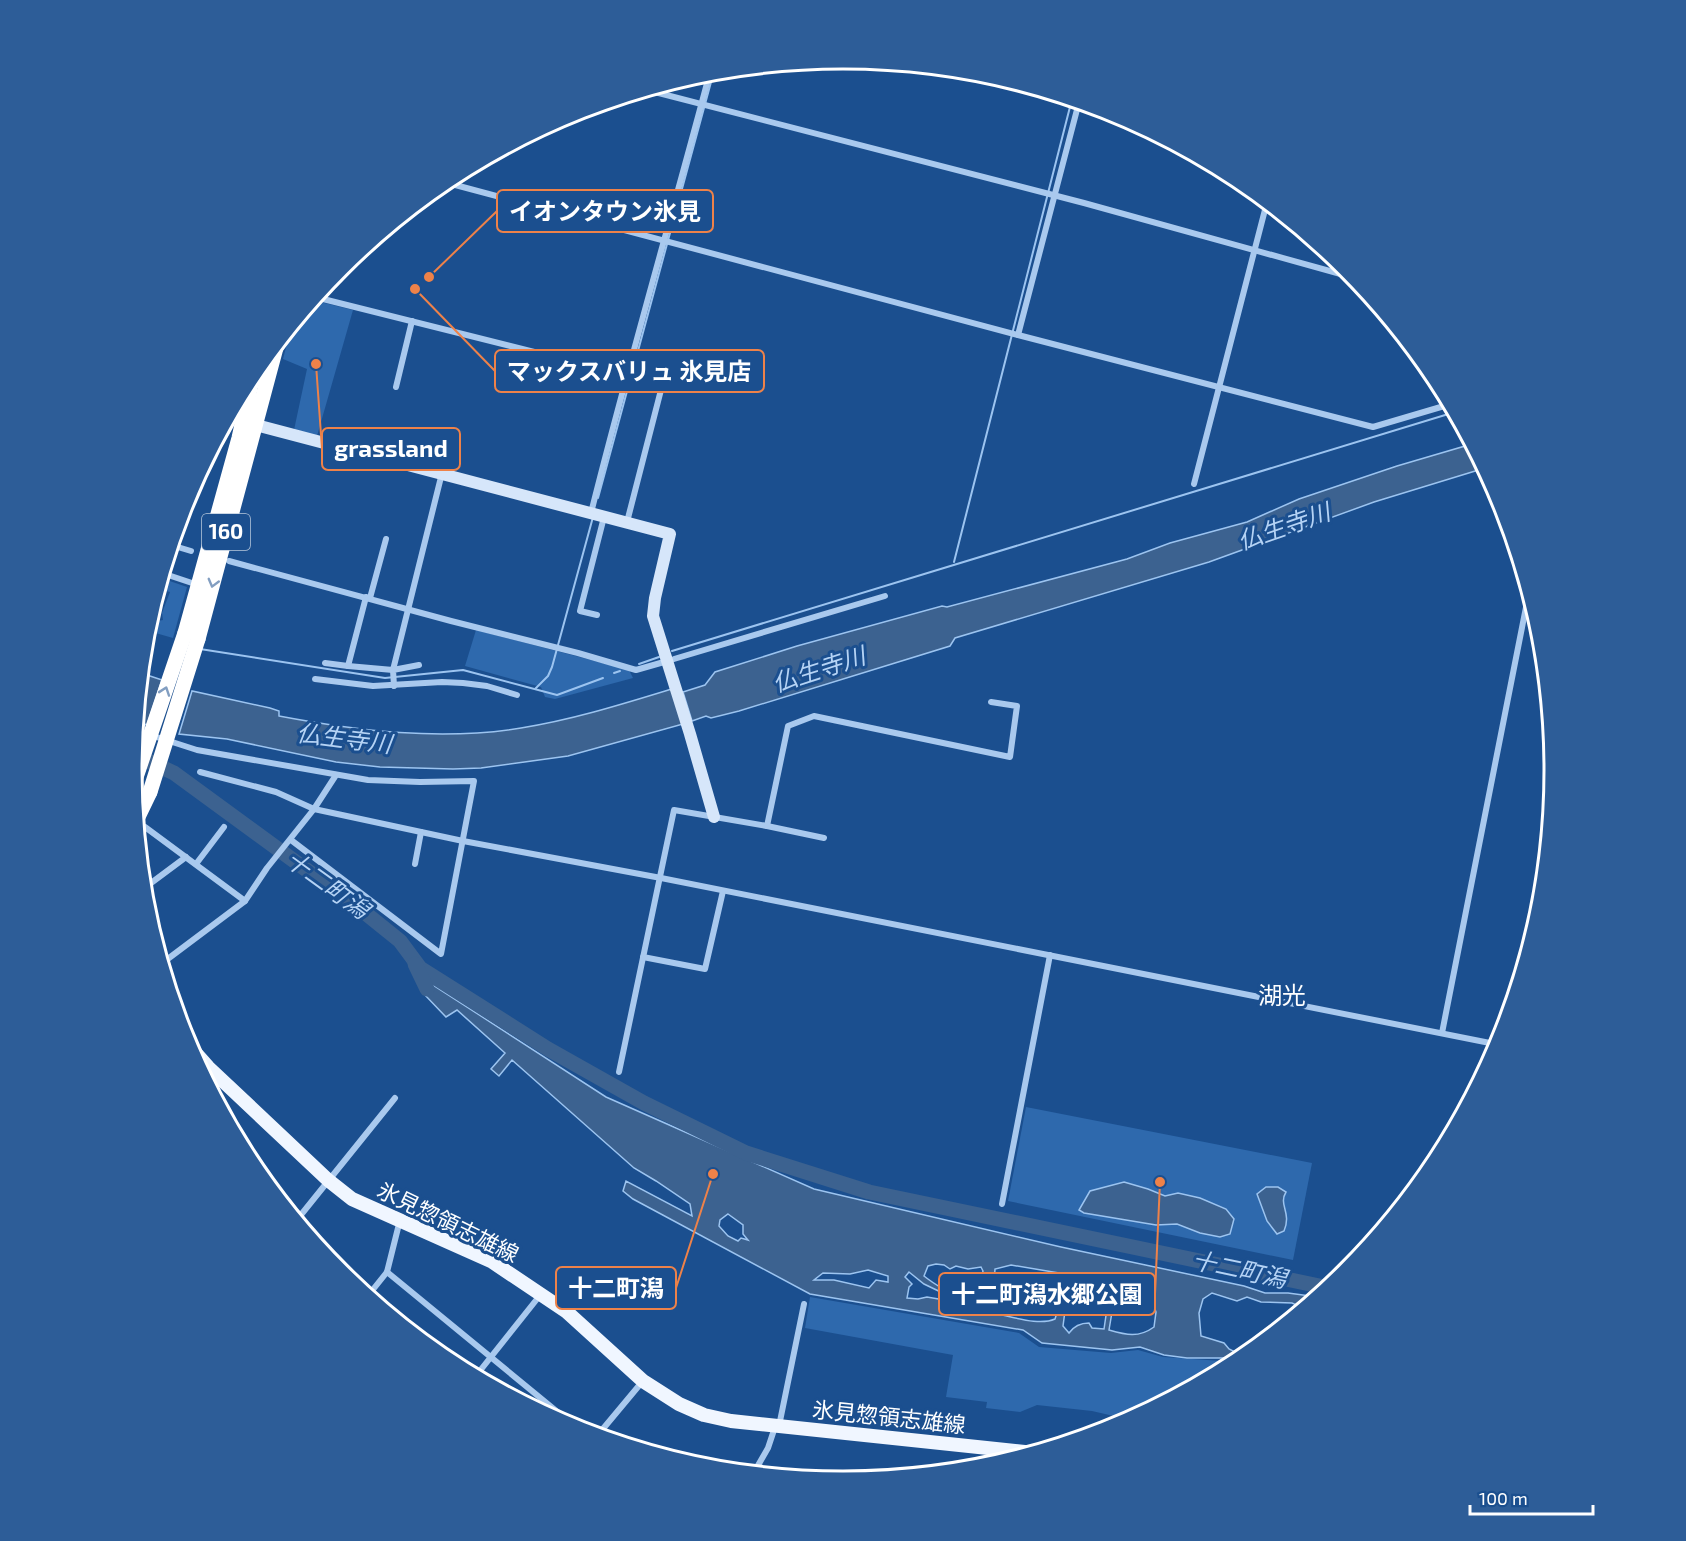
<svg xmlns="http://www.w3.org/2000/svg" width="1686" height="1541" font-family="'Exo 2','Noto Sans JP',sans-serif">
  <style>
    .green { fill: #2e69ad }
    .water { fill: #3c6290; stroke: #9cc4f0; stroke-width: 1.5; fill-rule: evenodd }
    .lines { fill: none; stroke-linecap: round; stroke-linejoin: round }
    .stream { stroke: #9cc4f0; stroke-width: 2 }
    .river { stroke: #3c6290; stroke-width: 15 }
    .street { stroke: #a9c9ee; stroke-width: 6 }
    .secondary { stroke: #d6e6fa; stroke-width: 12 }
    .primary { stroke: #f0f6ff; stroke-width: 14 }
    .highway { stroke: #fff; stroke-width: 15 }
    .highway-bridge { stroke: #fff; stroke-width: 15 }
    .oneway { stroke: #829ec1 }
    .labels { text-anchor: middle; stroke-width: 6; stroke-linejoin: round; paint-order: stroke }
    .shield { fill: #1b4f8f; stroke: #bbcadd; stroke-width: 1.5 }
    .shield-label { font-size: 21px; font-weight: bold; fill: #fff }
    .street-label { font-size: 22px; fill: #fff; stroke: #1b4f8f }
    .water-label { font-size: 24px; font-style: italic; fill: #b5d3f5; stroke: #1b4f8f }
    .neighbourhood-label { font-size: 24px; fill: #fff; stroke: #1b4f8f }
    .rim { fill: none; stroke: #fff; stroke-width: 3 }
    .leader { fill: none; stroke: #ee8249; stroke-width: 2 }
    .callout-dot { fill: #ee8249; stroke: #1b4f8f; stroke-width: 2 }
    .callout { fill: #1b4f8f; stroke: #ee8249; stroke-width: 2 }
    .callout-label { font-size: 24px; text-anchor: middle; font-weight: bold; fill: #fff }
  </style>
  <rect width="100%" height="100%" fill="#1b4f8f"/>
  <g class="green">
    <path d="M 312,300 L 353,310 L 317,436 L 294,430 L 307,369 L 283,359 L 292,324 Z"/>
    <path d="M 161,578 L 187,587 L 173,638 L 145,630 L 150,614 L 156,616 L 158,621 L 163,620 L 162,613 L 170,592 L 158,589 Z"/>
    <path d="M 476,630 L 629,670 L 633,678 L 555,699 L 545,697 L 541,687 L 465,666 Z"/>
    <path d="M 1026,1107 L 1312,1163 L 1293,1260 L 1008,1201 Z"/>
    <path d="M 810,1297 L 1019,1333 L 1039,1347 L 1111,1353 L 1138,1350 L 1163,1357 L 1222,1361 L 1235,1365 L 1131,1420 L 1092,1411 L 1037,1405 L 1020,1412 L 986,1408 L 987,1402 L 946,1397 L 953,1355 L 805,1328 Z"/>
  </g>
  <g class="water">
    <path d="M 1472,444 L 1485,468 L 1374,502 L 1209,562 L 955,638 L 950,646 L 739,711 L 711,718 L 706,716 L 692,721 L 683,692 L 705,685 L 715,672 L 797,646 L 942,606 L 947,607 L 1127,559 L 1170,543 L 1247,522 L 1299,499 L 1397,466 Z"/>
    <path d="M 141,673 L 162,680 L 147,725 L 136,721 Z"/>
    <path d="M 672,689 L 683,724 L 568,756 L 481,768 L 453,769 L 380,767 L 336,762 L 227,739 L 179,734 L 192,691 L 270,708 L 279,711 L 279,716 C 358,731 441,741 521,728 C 572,720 623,704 672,689 Z"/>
    <path d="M 430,983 L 606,1097 L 814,1189 L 1061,1247 L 1244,1286 L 1265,1293 L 1288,1293 L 1318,1297 L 1314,1301 L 1304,1299 L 1303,1303 L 1308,1305 L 1302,1310 L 1299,1306 L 1292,1303 L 1261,1302 L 1247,1297 L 1237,1301 L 1212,1293 L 1203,1299 L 1199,1313 L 1201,1336 L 1224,1343 L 1229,1349 L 1245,1357 L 1239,1362 L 1224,1358 L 1187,1358 L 1164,1355 L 1140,1347 L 1112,1350 L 1042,1343 L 1023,1330 L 810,1294 L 633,1199 L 623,1191 L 626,1181 L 692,1216 L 690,1204 L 656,1181 L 634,1168 L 512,1060 L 499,1076 L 491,1069 L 505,1053 L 457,1010 L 446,1017 L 423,993 ZM 728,1214 L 743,1225 L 743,1234 L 748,1240 L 741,1238 L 738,1241 L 728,1236 L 719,1226 L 720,1220 ZM 936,1264 L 944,1265 L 950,1269 L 956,1266 L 968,1269 L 981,1267 L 983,1271 C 980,1285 975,1293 962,1301 C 950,1292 936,1286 924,1276 L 928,1266 ZM 1011,1265 L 1059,1273 L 1065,1277 L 1066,1285 L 1055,1319 C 1039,1326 1014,1317 997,1314 L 993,1309 L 974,1302 L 985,1285 L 994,1283 L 995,1269 ZM 868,1270 L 888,1276 L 888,1282 L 876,1280 L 869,1288 L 834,1280 L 814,1280 L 823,1273 L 850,1274 ZM 909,1272 L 924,1284 L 949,1296 L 956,1302 L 927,1297 L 918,1299 L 907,1298 L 909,1287 L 912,1284 L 905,1277 ZM 1077,1277 L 1107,1284 L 1109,1295 L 1104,1329 L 1092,1328 L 1089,1323 C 1081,1323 1074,1326 1069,1333 L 1063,1326 L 1065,1311 L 1070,1304 L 1069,1296 ZM 1115,1291 C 1127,1294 1136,1289 1150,1295 L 1156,1312 L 1154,1327 C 1139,1338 1126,1335 1109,1330 L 1114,1300 L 1112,1292 Z"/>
    <path d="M 1124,1182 L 1148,1189 L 1165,1196 L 1178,1193 L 1200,1198 L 1226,1209 L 1234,1219 L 1230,1234 L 1220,1237 L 1200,1233 L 1177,1224 L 1156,1225 L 1084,1213 L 1079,1210 L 1090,1191 Z"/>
    <path d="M 1266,1187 L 1278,1187 L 1286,1192 C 1278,1205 1292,1212 1284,1231 L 1277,1234 L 1267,1221 L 1257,1194 Z"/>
  </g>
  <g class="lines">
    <g class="stream">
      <path d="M 598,498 L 714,71"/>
      <path d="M 954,562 L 1072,99"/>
      <path d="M 200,649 L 385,678 L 463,670 L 557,695 L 603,678"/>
      <path d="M 672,651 L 1455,412"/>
      <path d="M 639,664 L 659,657"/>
      <path d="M 614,673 L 620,671"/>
      <path d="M 535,689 L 548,676 L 552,667 L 593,517"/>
    </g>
    <g class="river">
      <path d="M 133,754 L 174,773 L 364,912 L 400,941 L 420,968 L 548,1049 L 644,1103 L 746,1153 L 869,1192 L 1329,1288"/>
      <path d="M 415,964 L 427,989"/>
    </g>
    <g class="street">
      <path d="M 647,90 L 1084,203 L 1355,278"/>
      <path d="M 444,182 L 1018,335 L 1373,427 L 1451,404"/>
      <path d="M 315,297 L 626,375 L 677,390"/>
      <path d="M 1018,335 L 1079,102"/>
      <path d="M 396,387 L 412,321"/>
      <path d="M 228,417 L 242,421"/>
      <path d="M 1194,484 L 1267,202"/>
      <path d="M 591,513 C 628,365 671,219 710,72"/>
      <path d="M 627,522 L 662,386"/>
      <path d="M 171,545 L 191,551"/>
      <path d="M 229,561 L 451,621 L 578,653 L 636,670 L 664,662"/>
      <path d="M 162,573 L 198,585"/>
      <path d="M 370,598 L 386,539"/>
      <path d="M 597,615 L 580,611 L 604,517"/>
      <path d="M 674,659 L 885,596"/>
      <path d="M 325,663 L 348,666 L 366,597"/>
      <path d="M 348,666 L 393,670 L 442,473"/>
      <path d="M 315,679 L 373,686 L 442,682 L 463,683 L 487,686 L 517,695"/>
      <path d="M 394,686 L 393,670 L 419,665"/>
      <path d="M 135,730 L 197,750 L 368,780 L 420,782 L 474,781 L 441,954 L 291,840"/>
      <path d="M 200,772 L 276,792 L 314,809 L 463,841 L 661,878 L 1500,1045"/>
      <path d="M 767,826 L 824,838"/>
      <path d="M 145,827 L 245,901"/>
      <path d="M 196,864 L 224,827"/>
      <path d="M 415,864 L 421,832"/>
      <path d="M 143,889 L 186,857"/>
      <path d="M 643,957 L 705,969 L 723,891"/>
      <path d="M 161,964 L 245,901 L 267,868 L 314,809 L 336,775"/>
      <path d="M 1442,1033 L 1529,592"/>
      <path d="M 619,1072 L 674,810 L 767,826 L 788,726 L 814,716 L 1010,757 L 1017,706 L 991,702"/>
      <path d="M 1002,1204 L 1050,955"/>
      <path d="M 296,1221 L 395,1098"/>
      <path d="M 387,1272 L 582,1432"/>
      <path d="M 367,1297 L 387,1272 L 400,1220"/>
      <path d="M 475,1377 L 541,1294"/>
      <path d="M 779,1426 L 804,1304"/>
      <path d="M 597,1436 L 642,1382"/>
      <path d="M 753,1474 L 768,1448 L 775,1427"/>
    </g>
    <path class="secondary" d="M 248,423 L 670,534 L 655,598 L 653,616 L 690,734 L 714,817"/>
    <path class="primary" d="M 184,1040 L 208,1067 L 328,1180 L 352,1199 L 491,1261 L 567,1312 L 643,1381 L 679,1404 L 704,1415 L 731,1421 L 1034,1453"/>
    <g class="highway">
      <path d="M 185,633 L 239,438 L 254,371"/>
      <path d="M 198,639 L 277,344"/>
      <path d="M 136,821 L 150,792"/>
    </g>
    <g class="highway-bridge">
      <path d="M 133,786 L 185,633"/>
      <path d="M 150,792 L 198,639"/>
    </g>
  </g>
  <defs><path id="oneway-chevron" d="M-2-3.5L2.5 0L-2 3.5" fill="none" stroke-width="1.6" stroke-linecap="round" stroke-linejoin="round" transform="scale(1.5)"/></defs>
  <g class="oneway">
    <use href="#oneway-chevron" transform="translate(213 583) rotate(105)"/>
    <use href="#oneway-chevron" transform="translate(165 691) rotate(-71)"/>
  </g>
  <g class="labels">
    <rect class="shield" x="202" y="514" width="48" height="36" rx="4.5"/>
    <g class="shield-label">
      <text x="226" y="539">160</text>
    </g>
    <g class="street-label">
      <text transform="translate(448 1222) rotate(26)" y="8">氷見惣領志雄線</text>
      <text transform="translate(889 1417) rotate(6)" y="8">氷見惣領志雄線</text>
    </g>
    <g class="water-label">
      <text transform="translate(1284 527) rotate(-19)" y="8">仏生寺川</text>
      <text transform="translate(819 670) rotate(-18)" y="8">仏生寺川</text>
      <text transform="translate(344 739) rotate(7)" y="8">仏生寺川</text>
      <text transform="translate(327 885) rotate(36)" y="8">十二町潟</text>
      <text transform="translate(1239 1270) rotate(12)" y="8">十二町潟</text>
    </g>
    <g class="neighbourhood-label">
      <text x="1282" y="1004">湖光</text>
    </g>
  </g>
  <path d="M0 0H1686V1541H0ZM142 770a701 701 0 1 1 1402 0a701 701 0 1 1-1402 0Z" fill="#2d5d98" fill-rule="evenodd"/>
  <path class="rim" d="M142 770a701 701 0 1 1 1402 0a701 701 0 1 1-1402 0Z"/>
  <path class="leader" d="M429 277L497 211M415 289L495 371M316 364L322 449M713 1174L676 1288M1160 1182L1155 1294"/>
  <g class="callout-dot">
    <circle cx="429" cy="277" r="6"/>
    <circle cx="415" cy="289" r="6"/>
    <circle cx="316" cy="364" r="6"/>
    <circle cx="713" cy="1174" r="6"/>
    <circle cx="1160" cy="1182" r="6"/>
  </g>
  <g class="callout">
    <rect x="497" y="190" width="216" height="42" rx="6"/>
    <rect x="495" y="350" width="269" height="42" rx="6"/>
    <rect x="322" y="428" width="138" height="42" rx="6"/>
    <rect x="556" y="1267" width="120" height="42" rx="6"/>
    <rect x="939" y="1273" width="216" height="42" rx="6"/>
  </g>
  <g class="callout-label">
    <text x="605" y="220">イオンタウン氷見</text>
    <text x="629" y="380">マックスバリュ 氷見店</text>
    <text x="391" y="457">grassland</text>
    <text x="616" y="1297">十二町潟</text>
    <text x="1047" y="1303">十二町潟水郷公園</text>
  </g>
  <path d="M1470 1505v9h123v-9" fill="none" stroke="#ffffff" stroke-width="3"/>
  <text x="1479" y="1505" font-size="18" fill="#ffffff" stroke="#1b4f8f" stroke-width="4.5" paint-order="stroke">100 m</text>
</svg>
